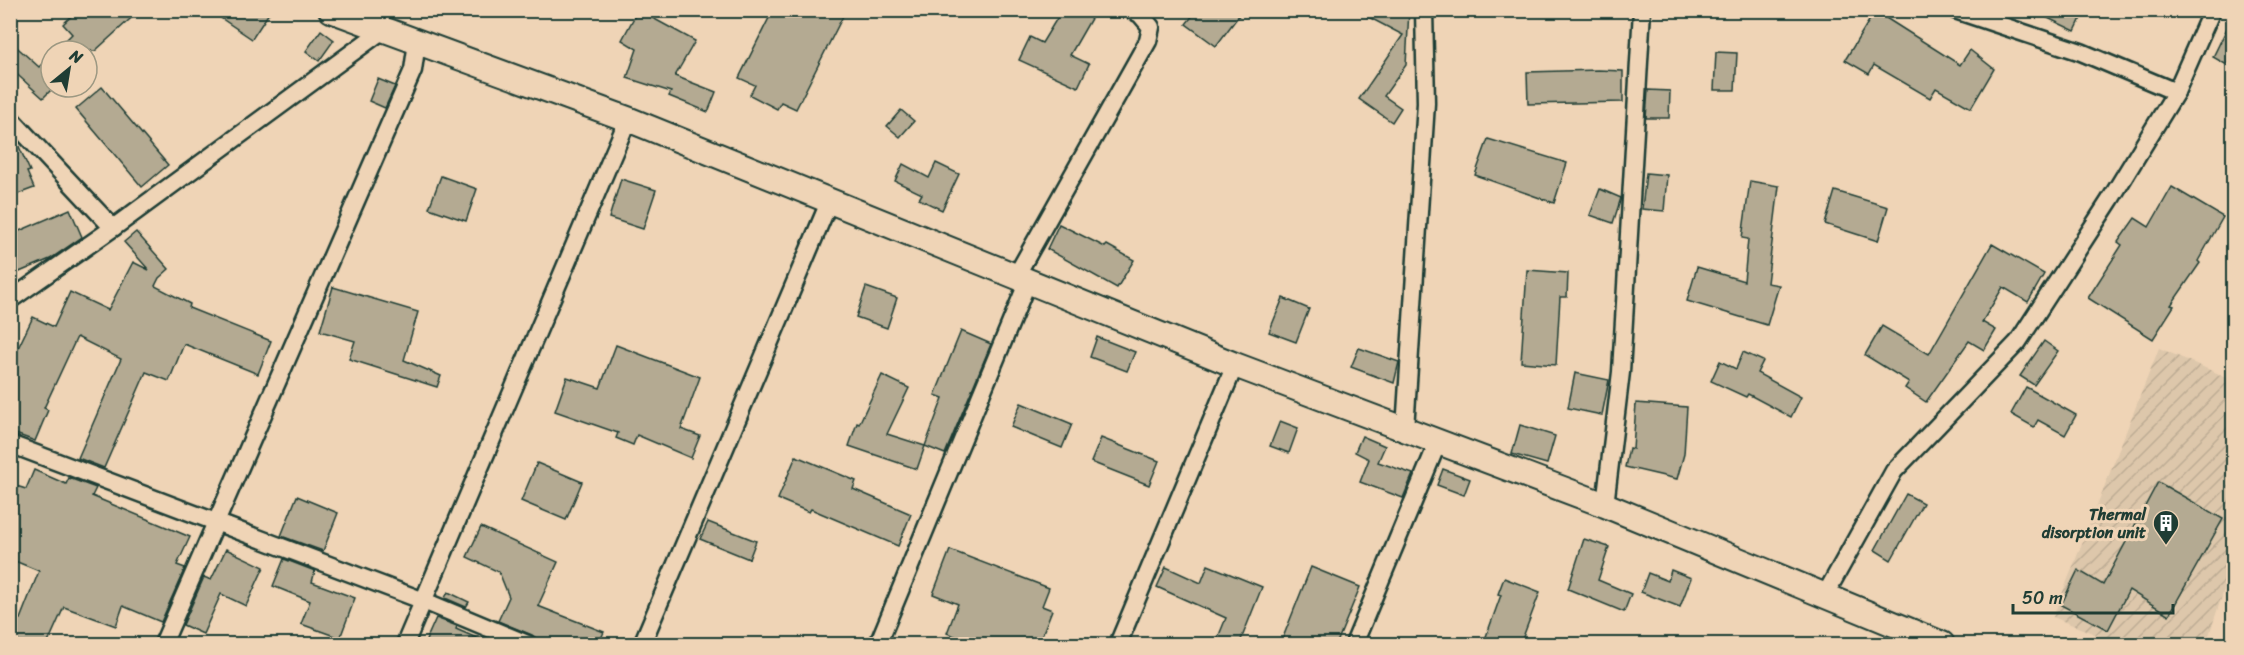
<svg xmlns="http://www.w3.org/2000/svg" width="2244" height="655" font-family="Sriracha,sans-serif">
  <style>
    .industrial { fill: url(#industrial-furrows) }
    .building { fill: #b4aa92; stroke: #1f3d34; stroke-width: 1.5 }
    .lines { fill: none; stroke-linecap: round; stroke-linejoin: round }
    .street-casing { stroke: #1f3d34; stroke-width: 21 }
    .secondary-casing { stroke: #1f3d34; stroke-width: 28 }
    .street { stroke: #efd4b6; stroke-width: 16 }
    .secondary { stroke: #efd4b6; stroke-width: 24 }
    .labels { text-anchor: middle; stroke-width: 6; stroke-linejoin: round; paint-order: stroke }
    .poi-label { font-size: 16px; font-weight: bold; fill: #1f3d34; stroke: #efd4b6; text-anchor: end }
  </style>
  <defs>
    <pattern id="industrial-furrows" width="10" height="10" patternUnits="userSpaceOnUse" patternTransform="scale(1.5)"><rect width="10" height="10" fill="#ddc7ab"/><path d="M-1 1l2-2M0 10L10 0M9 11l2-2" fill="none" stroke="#bdac94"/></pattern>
  </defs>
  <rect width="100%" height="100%" fill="#efd4b6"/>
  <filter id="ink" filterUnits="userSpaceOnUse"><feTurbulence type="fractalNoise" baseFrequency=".0167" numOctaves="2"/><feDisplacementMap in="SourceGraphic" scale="12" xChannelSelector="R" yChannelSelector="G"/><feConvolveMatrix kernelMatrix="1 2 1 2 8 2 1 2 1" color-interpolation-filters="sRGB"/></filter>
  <g filter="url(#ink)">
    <path class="industrial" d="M 2159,348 L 2233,380 L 2233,563 L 2206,644 L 2119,644 L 2053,617 Z"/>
    <g class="building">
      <path d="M 78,10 L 140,10 L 95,51 L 55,51 L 72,34 L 63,24 Z"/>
      <path d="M 209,10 L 271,10 L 252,39 Z"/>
      <path d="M 638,10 L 695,41 L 675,76 L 716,92 L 708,112 L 669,96 L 671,92 L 627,78 L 637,49 L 622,40 Z"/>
      <path d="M 773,10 L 846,10 L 796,109 L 781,102 L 777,109 L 750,95 L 755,85 L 739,78 Z"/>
      <path d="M 1062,10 L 1096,10 L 1070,55 L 1089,64 L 1078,87 L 1019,60 L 1030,37 L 1042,43 Z"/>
      <path d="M 1197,10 L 1243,10 L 1216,46 L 1186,24 Z"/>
      <path d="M 1355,10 L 1409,10 L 1406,65 L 1384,96 L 1401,108 L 1392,122 L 1359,99 L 1403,35 Z"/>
      <path d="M 2031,10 L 2085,10 L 2075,31 Z"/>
      <path d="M 1875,11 L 1960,65 L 1970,50 L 1994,69 L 1971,108 L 1936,88 L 1930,98 L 1874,65 L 1869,74 L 1845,60 Z"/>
      <path d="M 2234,14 L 2234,52 L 2227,65 L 2213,57 Z"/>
      <path d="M 321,30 L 334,40 L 319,61 L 306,51 Z"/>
      <path d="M 10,41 L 39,67 L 51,55 L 51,90 L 43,98 L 10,68 Z"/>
      <path d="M 1716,52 L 1737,53 L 1735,90 L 1714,90 Z"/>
      <path d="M 1598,70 L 1623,71 L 1623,102 L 1528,104 L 1527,72 Z"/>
      <path d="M 378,79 L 395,86 L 385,108 L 369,101 Z"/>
      <path d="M 102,87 L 168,165 L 142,187 L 76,109 Z"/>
      <path d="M 1648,90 L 1670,91 L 1669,118 L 1646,118 Z"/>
      <path d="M 901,110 L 914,121 L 900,137 L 887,126 Z"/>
      <path d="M 10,134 L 16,140 L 30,171 L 27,172 L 34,188 L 10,197 Z"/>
      <path d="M 1488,139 L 1567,163 L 1554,203 L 1475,175 Z"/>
      <path d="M 936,163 L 959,174 L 942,210 L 919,199 L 922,194 L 895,181 L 903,164 L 929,178 Z"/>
      <path d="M 1646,173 L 1667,175 L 1664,211 L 1642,209 Z"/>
      <path d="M 441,176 L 477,189 L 466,221 L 429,208 Z"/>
      <path d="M 621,179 L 656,190 L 643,229 L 609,218 Z"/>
      <path d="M 1750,181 L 1779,186 L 1767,283 L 1779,285 L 1767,325 L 1687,301 L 1697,267 L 1744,281 L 1748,239 L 1742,238 Z"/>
      <path d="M 2172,187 L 2223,217 L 2198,261 L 2200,263 L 2171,305 L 2174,306 L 2153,339 L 2088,298 L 2122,245 L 2118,242 L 2135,218 L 2149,227 Z"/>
      <path d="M 1600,189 L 1621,198 L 1613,223 L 1590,215 Z"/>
      <path d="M 1835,191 L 1888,207 L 1878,241 L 1825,224 Z"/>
      <path d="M 70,209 L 82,237 L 50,259 L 10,276 L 10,235 Z"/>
      <path d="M 1059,224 L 1105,247 L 1107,245 L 1134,260 L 1117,288 L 1047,249 Z"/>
      <path d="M 136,232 L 169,269 L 159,278 L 155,286 L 190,304 L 189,308 L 271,341 L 258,374 L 184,344 L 169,381 L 146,372 L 104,468 L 78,458 L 121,359 L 77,337 L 44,408 L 48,410 L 35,441 L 10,432 L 10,345 L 18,348 L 33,317 L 54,327 L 70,292 L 108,310 L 133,262 L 149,270 L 124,242 Z"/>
      <path d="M 1992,244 L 2044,274 L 2028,302 L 2003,287 L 1982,322 L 1996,330 L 1984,350 L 1969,341 L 1926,402 L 1905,388 L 1909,382 L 1865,355 L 1882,326 L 1929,354 Z"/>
      <path d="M 1527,270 L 1568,273 L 1567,297 L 1560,297 L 1556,365 L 1521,362 Z"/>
      <path d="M 333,287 L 418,312 L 404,360 L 441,376 L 437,387 L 349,359 L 355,341 L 320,331 Z"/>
      <path d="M 866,287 L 897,298 L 887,328 L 856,317 Z"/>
      <path d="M 1283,298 L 1309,309 L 1296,342 L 1269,332 Z"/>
      <path d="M 961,331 L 991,344 L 945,454 L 925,446 L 943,398 L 935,395 Z"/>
      <path d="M 1097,337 L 1135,352 L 1127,371 L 1090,357 Z"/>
      <path d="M 2044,341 L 2058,351 L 2034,385 L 2020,376 Z"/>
      <path d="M 616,345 L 700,377 L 681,429 L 700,436 L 691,458 L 637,435 L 633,445 L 616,438 L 618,433 L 555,411 L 567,377 L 600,388 Z"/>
      <path d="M 1359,348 L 1399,362 L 1394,383 L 1351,367 Z"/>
      <path d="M 1743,352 L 1763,361 L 1757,373 L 1801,397 L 1791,417 L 1748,394 L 1746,397 L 1711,381 L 1720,361 L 1736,369 Z"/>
      <path d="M 1575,373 L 1609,380 L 1602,415 L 1568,408 Z"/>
      <path d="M 882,375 L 909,388 L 887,434 L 925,446 L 917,469 L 849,446 L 857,423 L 859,424 Z"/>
      <path d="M 2026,387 L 2076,415 L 2065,435 L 2038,420 L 2034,427 L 2011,414 Z"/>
      <path d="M 1021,403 L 1072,424 L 1062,448 L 1011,427 Z"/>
      <path d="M 1636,403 L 1687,407 L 1684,454 L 1677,479 L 1625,467 L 1629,448 L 1633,449 Z"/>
      <path d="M 1280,421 L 1298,428 L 1289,453 L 1270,446 Z"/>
      <path d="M 1520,425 L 1555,436 L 1547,464 L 1512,454 Z"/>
      <path d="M 1362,436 L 1385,446 L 1378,462 L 1413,474 L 1403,498 L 1360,482 L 1369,459 L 1355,452 Z"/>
      <path d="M 1101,438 L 1159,461 L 1149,485 L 1091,462 Z"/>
      <path d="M 796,456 L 856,481 L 853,489 L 911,514 L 898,546 L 811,509 L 809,512 L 778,499 Z"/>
      <path d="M 537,463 L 582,482 L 566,520 L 521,501 Z"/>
      <path d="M 1443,469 L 1470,479 L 1464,495 L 1437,485 Z"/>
      <path d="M 34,470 L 66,484 L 69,478 L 96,488 L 92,496 L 190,537 L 177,565 L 185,568 L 161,622 L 123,606 L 116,626 L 64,607 L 47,645 L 10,645 L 10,615 L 20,619 L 39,571 L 10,559 L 10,484 L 26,489 Z"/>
      <path d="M 2158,482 L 2223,519 L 2169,615 L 2129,590 L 2108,630 L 2061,605 L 2078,570 L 2103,585 Z"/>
      <path d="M 1906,494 L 1923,503 L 1891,560 L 1875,550 Z"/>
      <path d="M 297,496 L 338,513 L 323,551 L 281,536 Z"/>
      <path d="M 708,522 L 756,541 L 749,559 L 700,539 Z"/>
      <path d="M 481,527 L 558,562 L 538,606 L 604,632 L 598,645 L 537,645 L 536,638 L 532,635 L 498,621 L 509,597 L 499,572 L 467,557 Z"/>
      <path d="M 1584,539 L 1609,547 L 1598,580 L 1631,594 L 1624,612 L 1568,589 Z"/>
      <path d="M 226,549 L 264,567 L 246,606 L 221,594 L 203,634 L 183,625 L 204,577 L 211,580 Z"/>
      <path d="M 950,550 L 1049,588 L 1042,606 L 1052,610 L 1038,645 L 977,645 L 947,633 L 958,604 L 933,594 Z"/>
      <path d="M 284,559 L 315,571 L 312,582 L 355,598 L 340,638 L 301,624 L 310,601 L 273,586 Z"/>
      <path d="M 1208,565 L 1262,587 L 1239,645 L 1215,645 L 1226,618 L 1157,587 L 1166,567 L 1201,583 Z"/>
      <path d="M 1311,567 L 1360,587 L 1336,645 L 1280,645 Z"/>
      <path d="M 1671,570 L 1691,578 L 1680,607 L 1641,592 L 1648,573 L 1668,581 Z"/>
      <path d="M 1504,578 L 1540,592 L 1520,645 L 1483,645 L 1501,595 L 1498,594 Z"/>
      <path d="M 448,592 L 469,602 L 466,607 L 445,598 Z"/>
      <path d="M 436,618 L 457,626 L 456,629 L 488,643 L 489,640 L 501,645 L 424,645 Z"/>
    </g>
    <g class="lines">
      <g class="street-casing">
        <g id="street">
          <path d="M 1955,10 L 2081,52 L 2176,92"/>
          <path d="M 10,118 L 113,228"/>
          <path d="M 1016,276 L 1148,41 L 1151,27 L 1140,14 L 1132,10"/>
          <path d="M 10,300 L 113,228 L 383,30"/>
          <path d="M 1405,429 L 1426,103 L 1424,10"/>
          <path d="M 10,444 L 424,601 L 527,644"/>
          <path d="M 1605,505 L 1621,372 L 1642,10"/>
          <path d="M 1825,595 L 1894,471 L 2018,342 L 2110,200 L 2176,92 L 2212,10"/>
          <path d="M 163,644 L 413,70 L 417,42"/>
          <path d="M 405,644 L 628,119"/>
          <path d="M 642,644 L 830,200"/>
          <path d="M 878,644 L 1028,281"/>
          <path d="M 1118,644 L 1235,365"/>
          <path d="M 1354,644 L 1438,442"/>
        </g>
      </g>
      <g class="secondary-casing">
        <path id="secondary" d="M 331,10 L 630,120 L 1235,365 L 1605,505 L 1942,644"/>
      </g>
      <use href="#street" class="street"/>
      <use href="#secondary" class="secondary"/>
    </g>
  </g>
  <defs>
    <g id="building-pin" transform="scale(1.35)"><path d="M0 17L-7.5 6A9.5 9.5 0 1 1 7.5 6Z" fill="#1f3d34" stroke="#efd4b6"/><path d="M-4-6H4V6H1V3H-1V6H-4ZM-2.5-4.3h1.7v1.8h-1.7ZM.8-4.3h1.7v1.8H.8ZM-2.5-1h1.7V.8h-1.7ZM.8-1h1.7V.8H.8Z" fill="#fff"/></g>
  </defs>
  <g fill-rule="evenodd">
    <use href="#building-pin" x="2166" y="523"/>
  </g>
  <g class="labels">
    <g class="poi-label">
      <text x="2146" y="520">Thermal<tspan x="2146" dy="18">disorption unit</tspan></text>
    </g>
  </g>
  <rect width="2244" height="655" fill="none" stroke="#efd4b6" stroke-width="36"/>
  <rect x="18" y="18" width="2208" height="619" fill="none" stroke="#1f3d34" stroke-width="2" filter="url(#ink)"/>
  <g transform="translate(69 69) rotate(30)"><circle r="28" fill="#efd4b6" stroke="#9c9882" stroke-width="1.5"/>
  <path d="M0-4.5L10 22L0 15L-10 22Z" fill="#1f3d34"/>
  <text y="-9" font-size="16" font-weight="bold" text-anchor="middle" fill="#1f3d34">N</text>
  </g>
  <path d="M2013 604v9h160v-9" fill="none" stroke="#1f3d34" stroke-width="3"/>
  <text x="2022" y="604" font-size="18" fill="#1f3d34" stroke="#efd4b6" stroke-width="4.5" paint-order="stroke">50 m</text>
</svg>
